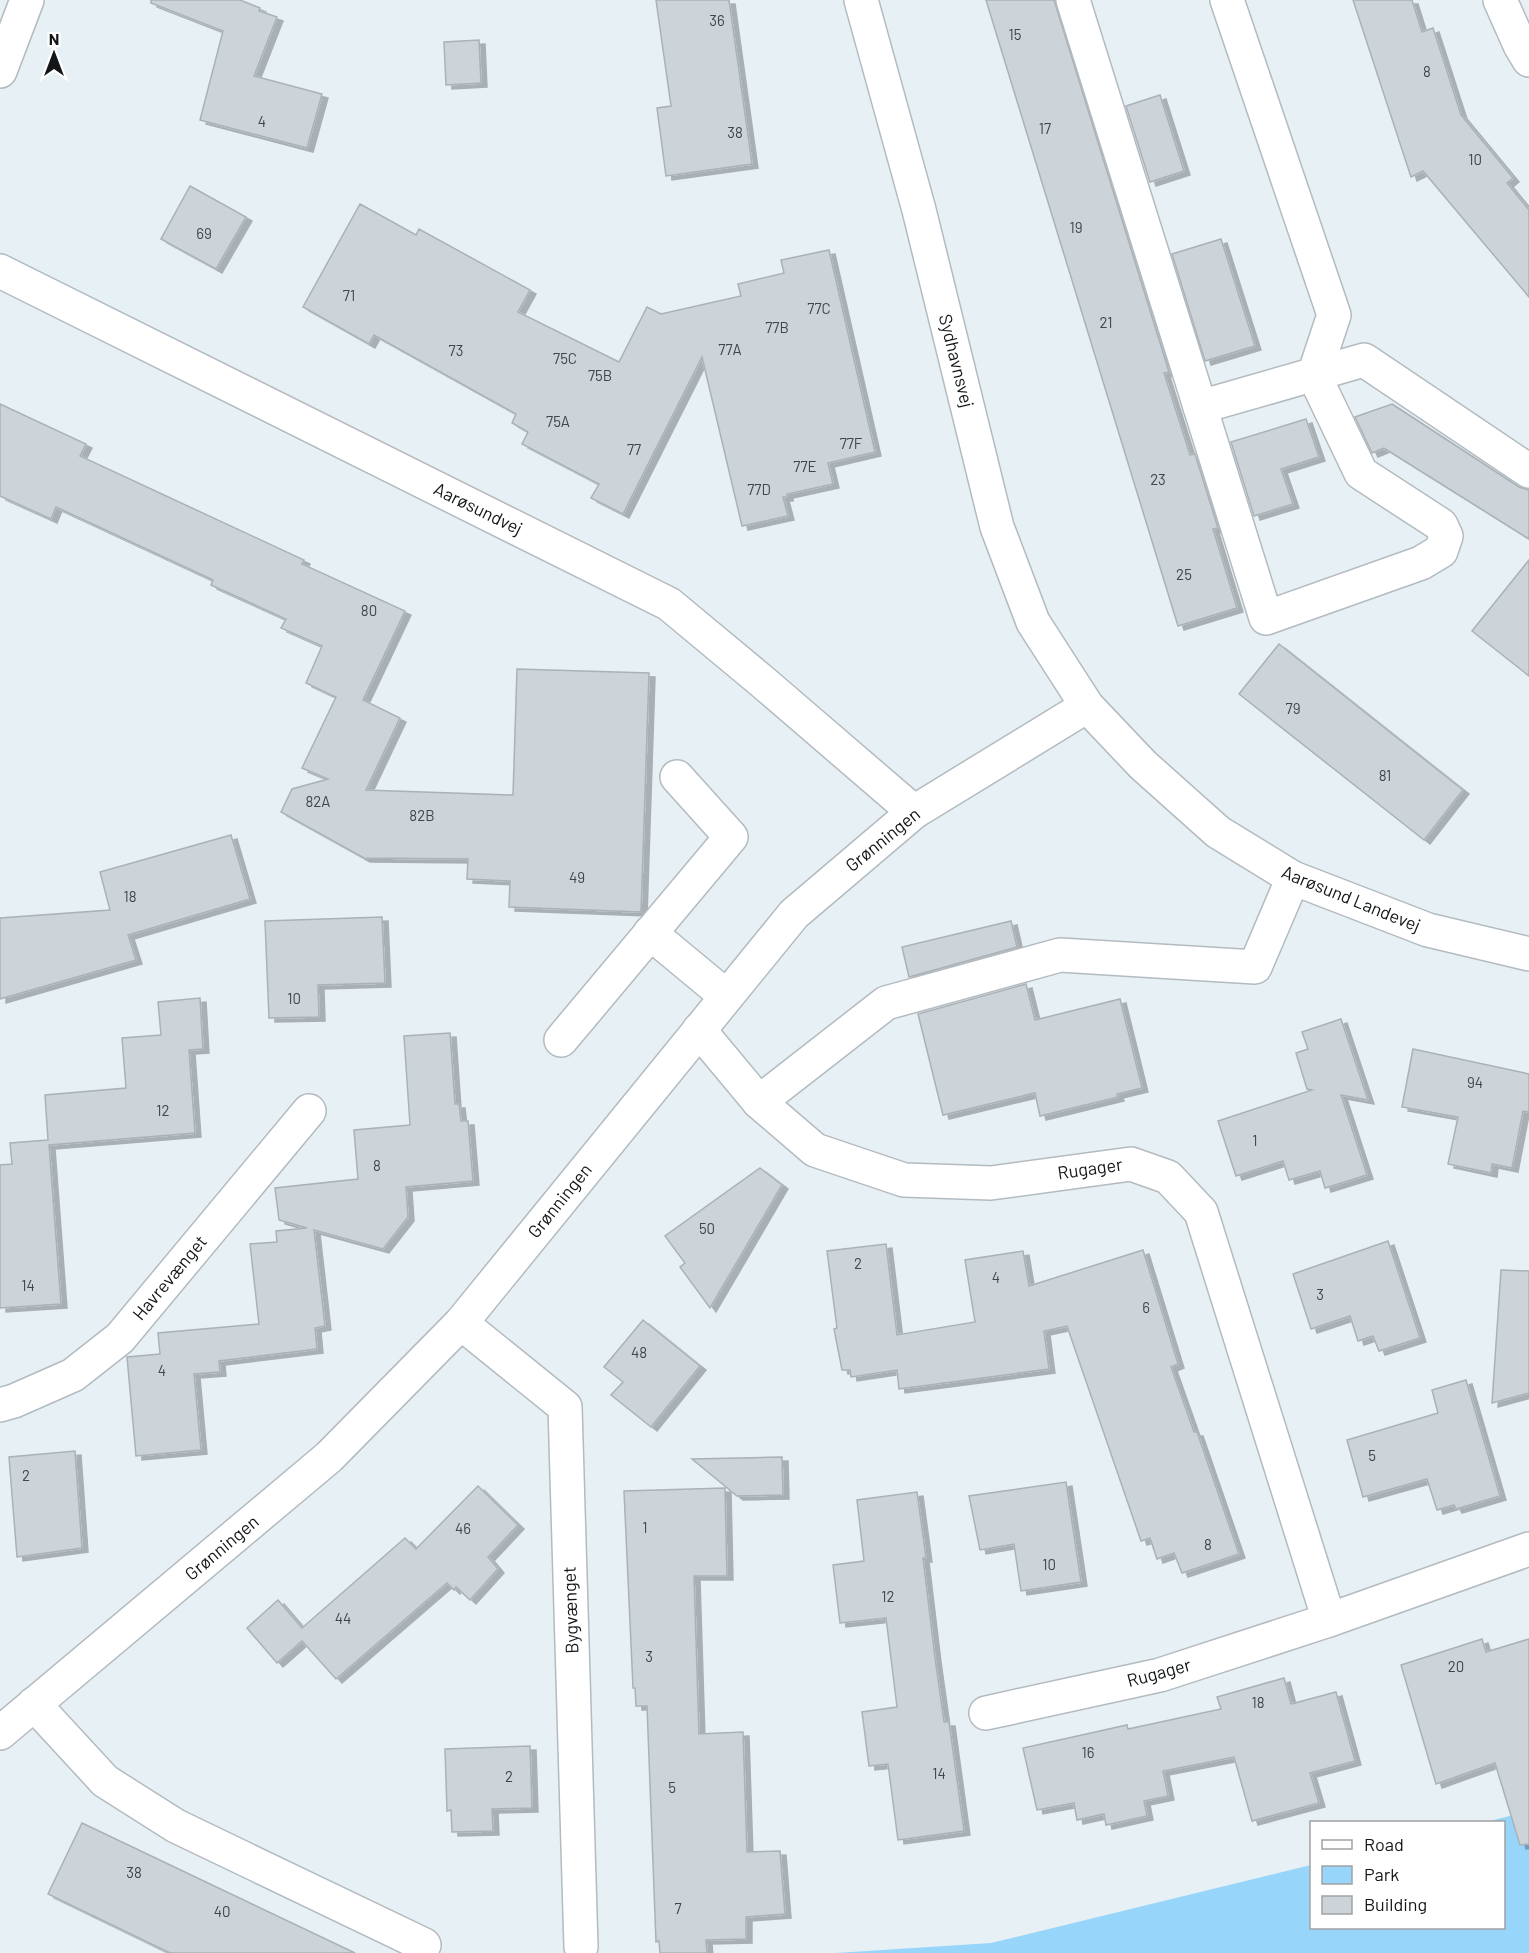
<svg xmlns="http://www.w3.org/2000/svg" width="1529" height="1953" font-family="Barlow,sans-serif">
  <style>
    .green { fill: #98d5fa }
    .building { fill: #ccd4da; stroke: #aab2b8; stroke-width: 1.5; filter: url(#shadow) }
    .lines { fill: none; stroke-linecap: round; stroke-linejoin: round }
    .minor-casing { stroke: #b3bbc1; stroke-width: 36 }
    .minor { stroke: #fff; stroke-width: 33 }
    .labels { text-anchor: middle; stroke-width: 4.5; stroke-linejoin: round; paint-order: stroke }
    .number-label { font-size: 15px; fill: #414648 }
    .street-label { font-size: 18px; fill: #131618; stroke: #fff }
  </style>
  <defs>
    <filter id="shadow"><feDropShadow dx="6" dy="4" stdDeviation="0" flood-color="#0004"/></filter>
  </defs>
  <rect width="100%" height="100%" fill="#e7f0f5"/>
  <path class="green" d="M 1529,1811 L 1529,1953 L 836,1953 L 991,1943 L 1311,1865 L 1312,1928 L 1504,1928 L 1504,1822 L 1486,1822 Z"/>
  <g class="building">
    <path d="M 151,0 L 240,0 L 260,8 L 259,11 L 277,17 L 254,76 L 322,94 L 307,148 L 200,120 L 223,31 L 151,3 Z"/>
    <path d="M 656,0 L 729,0 L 752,164 L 666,176 L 657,108 L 671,106 Z"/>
    <path d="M 986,0 L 1054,0 L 1169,372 L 1164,373 L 1190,455 L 1195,454 L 1218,528 L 1213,529 L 1237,608 L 1178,626 Z"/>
    <path d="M 1353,0 L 1412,0 L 1422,32 L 1433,28 L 1461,115 L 1513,178 L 1507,183 L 1529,210 L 1529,297 L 1423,171 L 1411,177 Z"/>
    <path d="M 479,40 L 481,83 L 446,85 L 444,42 Z"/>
    <path d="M 1160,95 L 1184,171 L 1150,182 L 1126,106 Z"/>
    <path d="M 190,186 L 246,217 L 216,269 L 161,239 Z"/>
    <path d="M 360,204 L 416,235 L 419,229 L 530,290 L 518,312 L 619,362 L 647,307 L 661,314 L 741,296 L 738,284 L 784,273 L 781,260 L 829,250 L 875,452 L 828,463 L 833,484 L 787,494 L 787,497 L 783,497 L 788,516 L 742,526 L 702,357 L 623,514 L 591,498 L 599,484 L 522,444 L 528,432 L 512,423 L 516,414 L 374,335 L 369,344 L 303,307 Z"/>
    <path d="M 1221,239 L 1255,346 L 1205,361 L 1172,254 Z"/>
    <path d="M 0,404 L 86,444 L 80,456 L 304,560 L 302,564 L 405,611 L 363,700 L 400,718 L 366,790 L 513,795 L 517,669 L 649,673 L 641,912 L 509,907 L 510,881 L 467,879 L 468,859 L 364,858 L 281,812 L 292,789 L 328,779 L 302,768 L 336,697 L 306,683 L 322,646 L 281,628 L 286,619 L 211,585 L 213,580 L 56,507 L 51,519 L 0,496 Z"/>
    <path d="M 1392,404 L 1519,487 L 1529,490 L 1529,539 L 1384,448 L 1372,453 L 1355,417 Z"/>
    <path d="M 1306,419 L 1319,457 L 1281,469 L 1293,504 L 1254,516 L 1231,442 Z"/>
    <path d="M 1529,560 L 1529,676 L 1472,631 Z"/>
    <path d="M 1279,644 L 1463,790 L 1424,840 L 1239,694 Z"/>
    <path d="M 231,835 L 250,899 L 128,935 L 136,960 L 0,999 L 0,918 L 110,910 L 100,872 Z"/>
    <path d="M 382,917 L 385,983 L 318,985 L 319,1017 L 269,1018 L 265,921 Z"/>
    <path d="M 1011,921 L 1017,947 L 909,977 L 902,947 Z"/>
    <path d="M 1026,984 L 1035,1020 L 1120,999 L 1142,1088 L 1117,1094 L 1118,1097 L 1040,1116 L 1035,1093 L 943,1115 L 918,1014 Z"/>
    <path d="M 200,998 L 203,1049 L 189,1050 L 195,1133 L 49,1145 L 61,1304 L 0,1308 L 0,1165 L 12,1164 L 10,1143 L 48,1140 L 45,1095 L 126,1088 L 122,1038 L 161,1035 L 158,1002 Z"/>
    <path d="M 1341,1019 L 1368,1100 L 1341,1095 L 1367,1175 L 1325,1188 L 1320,1171 L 1289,1180 L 1283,1161 L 1236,1176 L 1218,1121 L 1312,1090 L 1307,1089 L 1296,1053 L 1308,1049 L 1302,1032 Z"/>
    <path d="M 450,1033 L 455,1104 L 459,1104 L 461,1121 L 468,1121 L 473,1181 L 406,1187 L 408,1217 L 383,1249 L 314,1230 L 325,1326 L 315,1328 L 317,1349 L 219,1361 L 220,1372 L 194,1374 L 201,1450 L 136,1456 L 127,1357 L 160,1354 L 158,1333 L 259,1324 L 250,1244 L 277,1242 L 276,1231 L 307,1228 L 279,1220 L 275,1188 L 358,1179 L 354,1130 L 410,1125 L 404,1036 Z"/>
    <path d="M 1413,1049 L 1529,1074 L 1529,1112 L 1523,1111 L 1512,1168 L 1492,1164 L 1491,1173 L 1448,1164 L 1458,1117 L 1402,1107 Z"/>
    <path d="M 760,1168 L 782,1185 L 710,1308 L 680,1267 L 685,1263 L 665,1236 Z"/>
    <path d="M 1388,1241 L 1420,1338 L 1379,1351 L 1373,1336 L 1358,1341 L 1350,1316 L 1311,1329 L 1293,1274 Z"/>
    <path d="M 886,1244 L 897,1335 L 975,1322 L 965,1260 L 1023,1251 L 1029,1286 L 1143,1250 L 1178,1364 L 1171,1367 L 1194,1432 L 1197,1432 L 1239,1554 L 1182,1573 L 1174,1553 L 1157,1559 L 1150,1538 L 1141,1541 L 1067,1326 L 1044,1331 L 1049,1369 L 899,1389 L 897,1370 L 851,1377 L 850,1370 L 842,1370 L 834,1329 L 837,1328 L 827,1251 Z"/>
    <path d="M 1501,1270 L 1529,1271 L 1529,1393 L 1492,1403 Z"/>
    <path d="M 643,1320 L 700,1366 L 651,1427 L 611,1395 L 623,1382 L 604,1367 Z"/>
    <path d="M 1466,1380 L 1500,1496 L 1456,1509 L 1454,1505 L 1437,1510 L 1427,1479 L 1363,1497 L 1347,1440 L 1438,1413 L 1432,1390 Z"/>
    <path d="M 75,1451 L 82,1548 L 17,1557 L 9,1457 Z"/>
    <path d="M 782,1457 L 783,1495 L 737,1496 L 692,1459 Z"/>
    <path d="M 1066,1482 L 1081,1582 L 1021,1591 L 1014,1544 L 980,1550 L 969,1496 Z"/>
    <path d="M 478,1486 L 518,1525 L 488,1557 L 498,1569 L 470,1600 L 456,1587 L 454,1590 L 447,1583 L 336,1679 L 302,1641 L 277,1663 L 247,1628 L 278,1600 L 302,1628 L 405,1538 L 416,1549 Z"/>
    <path d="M 725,1488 L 727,1576 L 694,1576 L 699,1734 L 743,1732 L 747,1852 L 780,1851 L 785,1914 L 746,1917 L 746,1939 L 706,1940 L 707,1953 L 660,1953 L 659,1941 L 656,1942 L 647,1706 L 636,1706 L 635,1688 L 633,1688 L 624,1491 Z"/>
    <path d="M 917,1492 L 926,1558 L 923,1558 L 935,1658 L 944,1722 L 949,1722 L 964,1831 L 898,1840 L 888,1764 L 869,1766 L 862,1712 L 897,1707 L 886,1618 L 840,1623 L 833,1565 L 864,1561 L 857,1500 Z"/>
    <path d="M 1482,1639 L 1486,1652 L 1529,1639 L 1529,1844 L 1520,1845 L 1495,1763 L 1436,1784 L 1401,1665 Z"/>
    <path d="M 1284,1678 L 1291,1704 L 1336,1692 L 1355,1761 L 1310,1773 L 1319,1803 L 1252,1821 L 1234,1757 L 1163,1771 L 1168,1796 L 1144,1801 L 1147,1816 L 1106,1825 L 1104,1814 L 1077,1820 L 1074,1803 L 1037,1810 L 1023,1748 L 1127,1725 L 1128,1729 L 1221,1709 L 1217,1697 Z"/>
    <path d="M 530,1746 L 532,1808 L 492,1809 L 493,1831 L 452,1832 L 451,1810 L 447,1811 L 445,1749 Z"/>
    <path d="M 82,1823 L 355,1953 L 170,1953 L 48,1894 Z"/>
  </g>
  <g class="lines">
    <g class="minor-casing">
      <g id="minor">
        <path d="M 861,0 L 919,210 L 997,527 L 1033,622 L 1087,706 L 1143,765 L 1218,832 L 1293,878 L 1428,930 L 1529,954"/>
        <path d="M 1073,0 L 1266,618 L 1421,563 L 1441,551 L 1446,536 L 1441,525 L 1361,473 L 1314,375 L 1334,315 L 1227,0"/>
        <path d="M 1500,0 L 1520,45 L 1529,60"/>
        <path d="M 0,71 L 27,0"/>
        <path d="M 0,271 L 669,604 L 764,683 L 914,812"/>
        <path d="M 1200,407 L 1364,360 L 1529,471"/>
        <path d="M 650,933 L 726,996"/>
        <path d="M 699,1030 L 759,1102 L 815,1150 L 904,1180 L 991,1183 L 1131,1164 L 1168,1177 L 1201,1212 L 1329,1620"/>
        <path d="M 561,1040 L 731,837 L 677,777"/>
        <path d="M 759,1102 L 886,1003 L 1060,955 L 1255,967 L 1293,878"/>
        <path d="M 461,1323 L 565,1407 L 581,1947"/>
        <path d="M 0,1405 L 14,1401 L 73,1375 L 120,1338 L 309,1111"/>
        <path d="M 34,1704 L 105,1781 L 176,1826 L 424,1945"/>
        <path d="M 986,1713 L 1160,1675 L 1329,1620 L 1529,1549"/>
        <path d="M 0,1733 L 329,1457 L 461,1323 L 794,914 L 914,812 L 1087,706"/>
      </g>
    </g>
    <use href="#minor" class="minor"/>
  </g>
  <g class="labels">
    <g class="number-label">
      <text x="717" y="26">36</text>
      <text x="1015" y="40">15</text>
      <text x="1427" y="77">8</text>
      <text x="262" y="127">4</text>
      <text x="1045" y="134">17</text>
      <text x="735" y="138">38</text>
      <text x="1475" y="165">10</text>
      <text x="1076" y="233">19</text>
      <text x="204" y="239">69</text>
      <text x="349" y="301">71</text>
      <text x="819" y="314">77C</text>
      <text x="1106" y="328">21</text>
      <text x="777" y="333">77B</text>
      <text x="730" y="355">77A</text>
      <text x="456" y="356">73</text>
      <text x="565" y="364">75C</text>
      <text x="600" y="381">75B</text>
      <text x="558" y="427">75A</text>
      <text x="851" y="449">77F</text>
      <text x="634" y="455">77</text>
      <text x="805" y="472">77E</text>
      <text x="1158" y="485">23</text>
      <text x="759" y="495">77D</text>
      <text x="1184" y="580">25</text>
      <text x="369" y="616">80</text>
      <text x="1293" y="714">79</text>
      <text x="1385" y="781">81</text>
      <text x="318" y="807">82A</text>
      <text x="422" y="821">82B</text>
      <text x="577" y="883">49</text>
      <text x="130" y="902">18</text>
      <text x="294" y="1004">10</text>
      <text x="1475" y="1088">94</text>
      <text x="163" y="1116">12</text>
      <text x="1255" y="1146">1</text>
      <text x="377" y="1171">8</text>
      <text x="707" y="1234">50</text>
      <text x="858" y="1269">2</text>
      <text x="996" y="1283">4</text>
      <text x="28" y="1291">14</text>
      <text x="1320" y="1300">3</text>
      <text x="1146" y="1313">6</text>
      <text x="639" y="1358">48</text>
      <text x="162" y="1376">4</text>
      <text x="1372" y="1461">5</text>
      <text x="26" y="1481">2</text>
      <text x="645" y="1533">1</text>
      <text x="463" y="1534">46</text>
      <text x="1208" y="1550">8</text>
      <text x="1049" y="1570">10</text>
      <text x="888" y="1602">12</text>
      <text x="343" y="1624">44</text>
      <text x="649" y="1662">3</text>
      <text x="1456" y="1672">20</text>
      <text x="1258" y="1708">18</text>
      <text x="1088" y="1758">16</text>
      <text x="939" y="1779">14</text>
      <text x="509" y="1782">2</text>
      <text x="672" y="1793">5</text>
      <text x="134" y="1878">38</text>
      <text x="678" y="1914">7</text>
      <text x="222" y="1917">40</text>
    </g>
    <g class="street-label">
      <text transform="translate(956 361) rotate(76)" y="6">Sydhavnsvej</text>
      <text transform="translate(478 509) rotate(26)" y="6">Aarøsundvej</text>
      <text transform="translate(883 840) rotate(-39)" y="6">Grønningen</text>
      <text transform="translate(1351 899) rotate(22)" y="6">Aarøsund Landevej</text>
      <text transform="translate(1090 1169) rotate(-8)" y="6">Rugager</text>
      <text transform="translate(560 1201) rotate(-51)" y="6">Grønningen</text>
      <text transform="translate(170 1278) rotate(-50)" y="6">Havrevænget</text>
      <text transform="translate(222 1548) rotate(-40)" y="6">Grønningen</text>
      <text transform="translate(571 1610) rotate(-92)" y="6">Bygvænget</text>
      <text transform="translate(1159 1673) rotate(-15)" y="6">Rugager</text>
    </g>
  </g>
  <rect x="1310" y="1821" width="195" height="108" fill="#ffffff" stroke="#a1a2a3" stroke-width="1.5"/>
  <rect x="1322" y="1840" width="30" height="9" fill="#ffffff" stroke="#a1a2a3" stroke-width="1.5"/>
  <text x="1364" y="1851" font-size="18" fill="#131618">Road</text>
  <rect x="1322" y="1866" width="30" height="18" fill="#98d5fa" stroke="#a1a2a3" stroke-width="1.5"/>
  <text x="1364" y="1881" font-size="18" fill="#131618">Park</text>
  <rect x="1322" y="1896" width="30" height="18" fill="#ccd4da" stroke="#a1a2a3" stroke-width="1.5"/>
  <text x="1364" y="1911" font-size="18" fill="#131618">Building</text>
  <g transform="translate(54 54)" stroke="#ffffff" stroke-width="4.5" paint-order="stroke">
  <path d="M0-4.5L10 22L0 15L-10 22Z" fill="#131618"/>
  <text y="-9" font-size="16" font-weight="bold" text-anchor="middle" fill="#131618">N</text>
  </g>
</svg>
